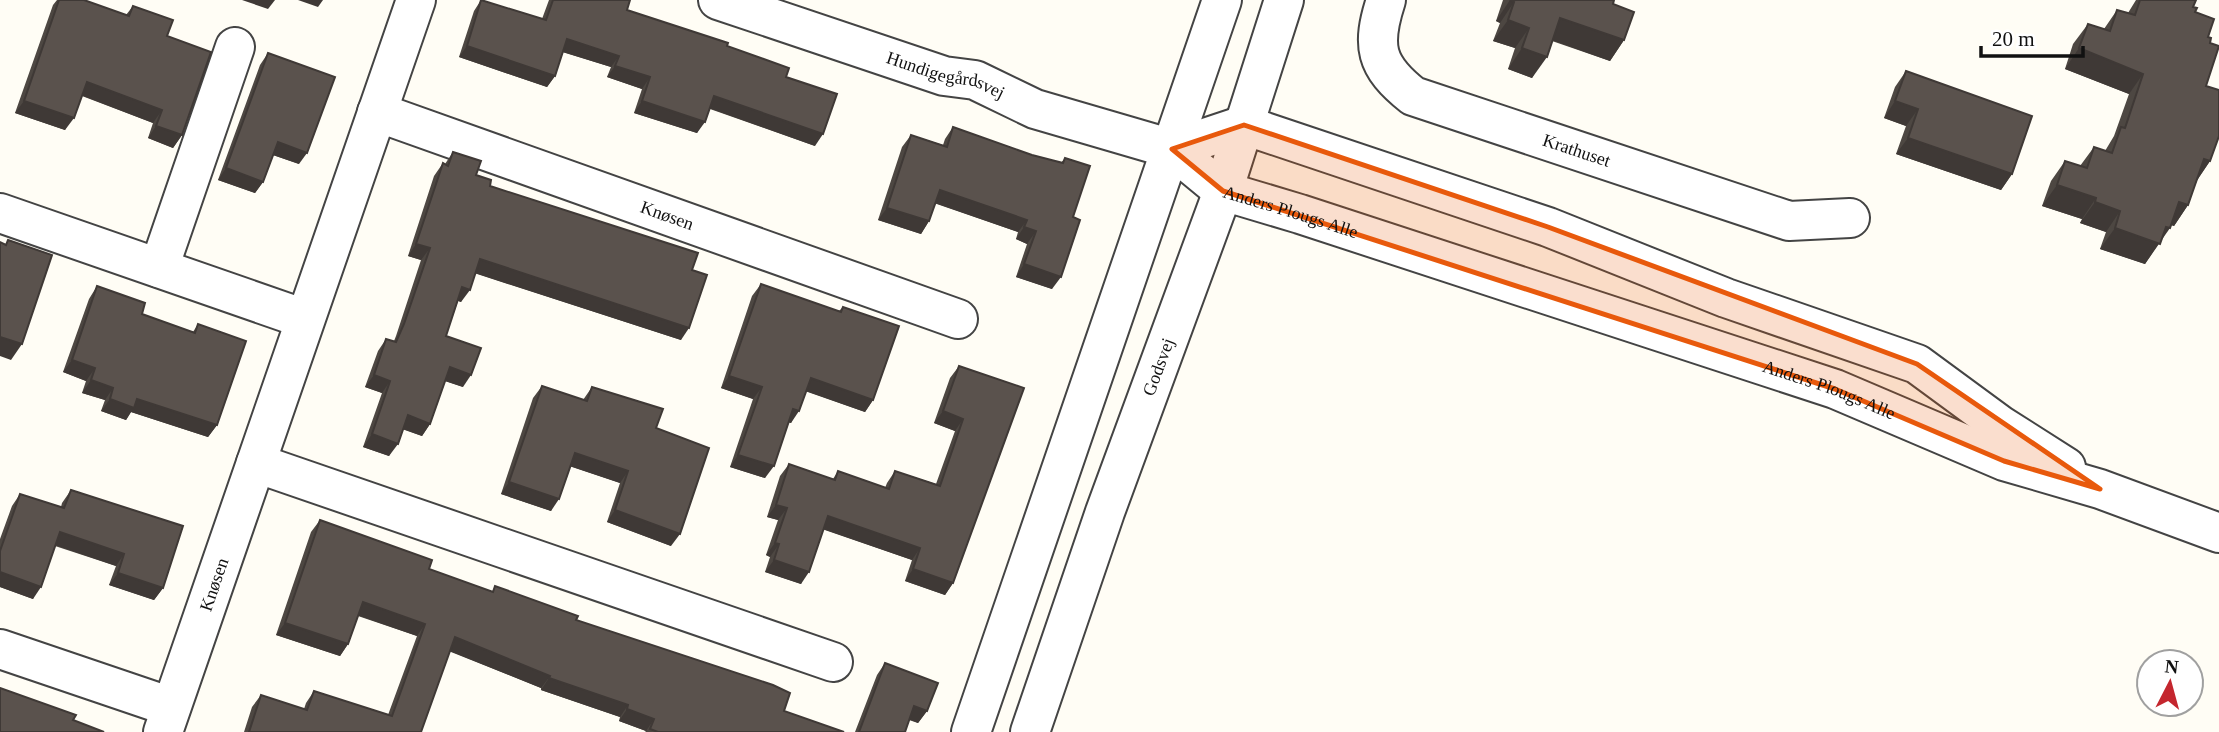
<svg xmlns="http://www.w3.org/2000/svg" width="2219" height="732" font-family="'Times New Roman',serif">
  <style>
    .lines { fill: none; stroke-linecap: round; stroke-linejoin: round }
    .minor-casing { stroke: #444; stroke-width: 42 }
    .minor { stroke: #fff; stroke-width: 38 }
    .wall { fill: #4d4742 }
    .shaded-wall { fill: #3f3936 }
    .building { fill: #5a524d; stroke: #3f3936; stroke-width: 2 }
    .marked { fill: #e8590c; fill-opacity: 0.2; stroke: #e8590c; stroke-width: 5; stroke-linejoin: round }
    .labels { text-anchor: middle; stroke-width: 7; stroke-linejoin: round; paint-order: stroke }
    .street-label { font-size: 18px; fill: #111; stroke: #fff }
  </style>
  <rect width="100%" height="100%" fill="#fffdf5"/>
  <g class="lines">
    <g class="minor-casing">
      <g id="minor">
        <path id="s1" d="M 718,0 L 944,76 L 975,80 L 1035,109 L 1172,149 L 1223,191 L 1300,214 L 1835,389 L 2004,461 L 2100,489 L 2219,533"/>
        <path id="s2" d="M 1386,0 C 1371,46 1375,66 1413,96 L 1789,221 L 1850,218"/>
        <path id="s3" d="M 377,112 L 958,319"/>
        <path d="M 1172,149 L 1244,125 L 1548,227 L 1726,298 L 1917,364 L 2000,425 L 2066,467"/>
        <path d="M 0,213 L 305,319"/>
        <path d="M 159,268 L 235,47"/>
        <path d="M 256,463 L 833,662"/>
        <path d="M 0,649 L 171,707"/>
        <path id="s4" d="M 163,732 L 416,0"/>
        <path d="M 971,732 L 1222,0"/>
        <path id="s5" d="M 1030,732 L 1105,512 L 1223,191 L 1284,0"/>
      </g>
    </g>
    <use href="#minor" class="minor"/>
  </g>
  <g class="wall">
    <path d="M 57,0 L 84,0 L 126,15 L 133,6 L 167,36 L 182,135 L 173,148 L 148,138 L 153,123 L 82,96 L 65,130 L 15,113 L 53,5 Z"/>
    <path d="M 481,0 L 542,19 L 549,0 L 629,0 L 627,10 L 727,46 L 786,77 L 815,146 L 710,109 L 697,133 L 634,113 L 642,89 L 607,77 L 611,67 L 563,52 L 555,76 L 547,87 L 459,57 L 474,11 Z"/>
    <path d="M 1503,0 L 1614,0 L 1613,4 L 1624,40 L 1610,61 L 1552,41 L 1532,78 L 1508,69 L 1515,48 L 1493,41 L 1500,23 L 1496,21 Z"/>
    <path d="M 2136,0 L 2196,0 L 2193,7 L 2210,43 L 2206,86 L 2210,161 L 2197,180 L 2188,205 L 2174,226 L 2171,225 L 2145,264 L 2100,249 L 2106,232 L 2080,223 L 2082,219 L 2042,206 L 2051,181 L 2065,161 L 2080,166 L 2094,147 L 2105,151 L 2114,136 L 2129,94 L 2065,69 L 2073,44 L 2088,24 L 2104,29 L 2117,10 L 2128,13 Z"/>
    <path d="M 268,53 L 299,164 L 273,155 L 263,182 L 255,193 L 218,180 L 260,65 Z"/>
    <path d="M 1906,71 L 2012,174 L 2001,190 L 1896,154 L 1906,126 L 1884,118 L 1895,87 Z"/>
    <path d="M 953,127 L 1032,155 L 1061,163 L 1065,158 L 1073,217 L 1052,289 L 1016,277 L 1027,244 L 1016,239 L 1018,232 L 935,203 L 929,221 L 921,234 L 878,220 L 902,147 L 911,135 L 943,145 L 945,139 Z"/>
    <path d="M 453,152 L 476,175 L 490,186 L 692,270 L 681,340 L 475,273 L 461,302 L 458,301 L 446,336 L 463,387 L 445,381 L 430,424 L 422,436 L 403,429 L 389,456 L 363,447 L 382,393 L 365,387 L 378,351 L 386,339 L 394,341 L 396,336 L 421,260 L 408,256 L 434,176 L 443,163 L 445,164 Z"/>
    <path d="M 761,284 L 839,311 L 843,307 L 873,400 L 865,412 L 806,391 L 791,423 L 788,422 L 765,478 L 730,467 L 753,399 L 721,388 L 752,296 Z"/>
    <path d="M 97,286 L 142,314 L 193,332 L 198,324 L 217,425 L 208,437 L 131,412 L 126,420 L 101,411 L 105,400 L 82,393 L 86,381 L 63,372 L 89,299 Z"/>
    <path d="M 959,366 L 1024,388 L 953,583 L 945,595 L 905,581 L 912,560 L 823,529 L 801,584 L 765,572 L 770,557 L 766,555 L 778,520 L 767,517 L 780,476 L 789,464 L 833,479 L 838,471 L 885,488 L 887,483 L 895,471 L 936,484 L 955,431 L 934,423 L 950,378 Z"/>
    <path d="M 542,386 L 583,400 L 592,387 L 656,428 L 671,546 L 607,522 L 620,483 L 570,466 L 551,511 L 501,494 L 533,398 Z"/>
    <path d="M 71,490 L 163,588 L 154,600 L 109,585 L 116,566 L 55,546 L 33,599 L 0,587 L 0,539 L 12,506 L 20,494 L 61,507 L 62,503 Z"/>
    <path d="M 320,520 L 429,569 L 492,592 L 495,586 L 576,620 L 784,711 L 844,732 L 645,732 L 646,731 L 619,721 L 620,717 L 541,690 L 541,688 L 450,651 L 421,732 L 244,732 L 252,707 L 261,695 L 304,709 L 306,703 L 314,691 L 388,715 L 417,636 L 358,616 L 348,644 L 340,656 L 276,635 L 311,532 Z"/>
    <path d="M 885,663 L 927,711 L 918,723 L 909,720 L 905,732 L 855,732 L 877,675 Z"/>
  </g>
  <g class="shaded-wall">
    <path d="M 242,0 L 275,0 L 268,9 Z"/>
    <path d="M 298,0 L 323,0 L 318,7 Z"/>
    <path d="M 1510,0 L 1514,2 L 1500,23 L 1496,21 Z"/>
    <path d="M 1560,18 L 1624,40 L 1610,61 L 1546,38 Z"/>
    <path d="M 1508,20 L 1529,28 L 1515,48 L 1493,41 Z"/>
    <path d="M 567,39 L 619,56 L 611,67 L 559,51 Z"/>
    <path d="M 467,46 L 555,76 L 547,87 L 459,57 Z"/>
    <path d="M 1522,48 L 1547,57 L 1532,78 L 1508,69 Z"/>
    <path d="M 2079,48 L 2143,74 L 2129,94 L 2065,69 Z"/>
    <path d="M 615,66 L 650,77 L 642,89 L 607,77 Z"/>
    <path d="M 87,82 L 162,110 L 153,123 L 78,94 Z"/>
    <path d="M 714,96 L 823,134 L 815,146 L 706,107 Z"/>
    <path d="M 24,101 L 74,118 L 65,130 L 15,113 Z"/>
    <path d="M 642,101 L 705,122 L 697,133 L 634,113 Z"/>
    <path d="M 1895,101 L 1918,109 L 1906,126 L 1884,118 Z"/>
    <path d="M 156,126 L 182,135 L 173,148 L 148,138 Z"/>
    <path d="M 1908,138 L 2012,174 L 2001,190 L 1896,154 Z"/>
    <path d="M 278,142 L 307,153 L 299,164 L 270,154 Z"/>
    <path d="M 2204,159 L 2210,161 L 2196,182 Z"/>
    <path d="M 226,168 L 263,182 L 255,193 L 218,180 Z"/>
    <path d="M 2057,185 L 2096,198 L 2082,219 L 2042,206 Z"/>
    <path d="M 940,190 L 1027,220 L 1018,232 L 931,202 Z"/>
    <path d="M 2095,202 L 2120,211 L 2106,232 L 2080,223 Z"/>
    <path d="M 2179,202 L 2188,205 L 2174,226 L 2164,222 Z"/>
    <path d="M 887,208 L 929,221 L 921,234 L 878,220 Z"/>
    <path d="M 1024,227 L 1036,231 L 1027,244 L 1016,239 Z"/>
    <path d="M 2166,227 L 2170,228 L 2145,264 L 2100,249 L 2115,228 Z"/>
    <path d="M 416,244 L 430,248 L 421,260 L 408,256 Z"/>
    <path d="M 480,259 L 689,328 L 681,340 L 471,272 Z"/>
    <path d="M 1024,264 L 1061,277 L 1052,289 L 1016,277 Z"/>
    <path d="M 462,287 L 470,290 L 461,302 L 454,299 Z"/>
    <path d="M 0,337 L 22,344 L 11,360 L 0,356 Z"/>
    <path d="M 72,360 L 95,368 L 86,381 L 63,372 Z"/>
    <path d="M 450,367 L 471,375 L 463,387 L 442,380 Z"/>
    <path d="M 374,375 L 390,381 L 382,393 L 365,387 Z"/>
    <path d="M 729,376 L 762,387 L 753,399 L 721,388 Z"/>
    <path d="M 811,378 L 873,400 L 865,412 L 802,390 Z"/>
    <path d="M 91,380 L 113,388 L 105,400 L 82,393 Z"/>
    <path d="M 110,399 L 137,399 L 217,425 L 208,437 L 131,412 L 126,420 L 101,411 Z"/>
    <path d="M 793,409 L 799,411 L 791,423 L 784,421 Z"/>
    <path d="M 943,411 L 963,419 L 955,431 L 934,423 Z"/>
    <path d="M 408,415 L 430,424 L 422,436 L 399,428 Z"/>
    <path d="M 372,434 L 398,444 L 389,456 L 363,447 Z"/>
    <path d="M 575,453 L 628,471 L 620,483 L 566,465 Z"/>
    <path d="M 738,455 L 774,466 L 765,478 L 730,467 Z"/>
    <path d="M 509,482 L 559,499 L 551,511 L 501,494 Z"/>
    <path d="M 776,505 L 787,508 L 778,520 L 767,517 Z"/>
    <path d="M 615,510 L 680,534 L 671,546 L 607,522 Z"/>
    <path d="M 828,516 L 920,548 L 912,560 L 819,528 Z"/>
    <path d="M 60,532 L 124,554 L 116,566 L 52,544 Z"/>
    <path d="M 775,543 L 779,544 L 770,557 L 766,555 Z"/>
    <path d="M 774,560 L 809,572 L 801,584 L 765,572 Z"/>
    <path d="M 913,569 L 953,583 L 945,595 L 905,581 Z"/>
    <path d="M 0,572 L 41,587 L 33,599 L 0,587 Z"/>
    <path d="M 118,573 L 163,588 L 154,600 L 109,585 Z"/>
    <path d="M 363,602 L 425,624 L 417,636 L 354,614 Z"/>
    <path d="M 285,623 L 348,644 L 340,656 L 276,635 Z"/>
    <path d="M 455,637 L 550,676 L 541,688 L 446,650 Z"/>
    <path d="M 549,678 L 628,705 L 620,717 L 541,690 Z"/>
    <path d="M 914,706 L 927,711 L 918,723 L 906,718 Z"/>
    <path d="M 627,709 L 654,719 L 646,731 L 619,721 Z"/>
  </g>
  <g class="building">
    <path d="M 59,0 L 84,0 L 129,16 L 133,6 L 173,20 L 167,36 L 211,52 L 182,135 L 156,126 L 162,110 L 87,82 L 74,118 L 24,101 Z"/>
    <path d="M 481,0 L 546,20 L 553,0 L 630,0 L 627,10 L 728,43 L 727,46 L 789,68 L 786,77 L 837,94 L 823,134 L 714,96 L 705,122 L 642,101 L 650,77 L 615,66 L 619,56 L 567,39 L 555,76 L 467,46 Z"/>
    <path d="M 1510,0 L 1614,0 L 1613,4 L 1634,12 L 1624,40 L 1560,18 L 1547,57 L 1522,48 L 1529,28 L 1508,20 L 1514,2 Z"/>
    <path d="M 2140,0 L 2196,0 L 2193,7 L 2197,8 L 2195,12 L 2214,19 L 2208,37 L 2211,38 L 2210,43 L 2219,46 L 2206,86 L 2219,90 L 2219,136 L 2210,161 L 2204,159 L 2188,205 L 2179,202 L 2170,228 L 2166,227 L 2160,244 L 2115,228 L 2120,211 L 2095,202 L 2096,198 L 2057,185 L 2065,161 L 2087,168 L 2094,147 L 2112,153 L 2121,127 L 2125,128 L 2143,74 L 2079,48 L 2088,24 L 2110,31 L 2117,10 L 2135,15 Z"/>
    <path d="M 268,53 L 335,77 L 307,153 L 278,142 L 263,182 L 226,168 Z"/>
    <path d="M 1906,71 L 2032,116 L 2012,174 L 1908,138 L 1918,109 L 1895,101 Z"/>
    <path d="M 953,127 L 1032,155 L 1063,163 L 1065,158 L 1090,166 L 1073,217 L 1080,220 L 1061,277 L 1024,264 L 1036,231 L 1024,227 L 1027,220 L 940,190 L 929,221 L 887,208 L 911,135 L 947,147 Z"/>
    <path d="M 453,152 L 481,161 L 476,175 L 491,180 L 490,186 L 698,253 L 692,270 L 707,275 L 689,328 L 480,259 L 470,290 L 462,287 L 446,336 L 481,348 L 471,375 L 450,367 L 430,424 L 408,415 L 398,444 L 372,434 L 390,381 L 374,375 L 386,339 L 396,342 L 404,324 L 430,248 L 416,244 L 443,163 L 448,166 Z"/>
    <path d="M 8,240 L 52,255 L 22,344 L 0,337 L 0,242 L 6,245 Z"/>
    <path d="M 761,284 L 841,312 L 843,307 L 899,326 L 873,400 L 811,378 L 799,411 L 793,409 L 774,466 L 738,455 L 762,387 L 729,376 Z"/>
    <path d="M 97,286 L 145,303 L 142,314 L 195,333 L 198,324 L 246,341 L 217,425 L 137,399 L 134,408 L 110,399 L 113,388 L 91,380 L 95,368 L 72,360 Z"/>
    <path d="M 959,366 L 1024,388 L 953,583 L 913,569 L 920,548 L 828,516 L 809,572 L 774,560 L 779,544 L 775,543 L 787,508 L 776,505 L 789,464 L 835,480 L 838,471 L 889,489 L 895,471 L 940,486 L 963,419 L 943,411 Z"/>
    <path d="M 542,386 L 587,401 L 592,387 L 663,409 L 656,428 L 709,448 L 680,534 L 615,510 L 628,471 L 575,453 L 559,499 L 509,482 Z"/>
    <path d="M 71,490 L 183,526 L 163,588 L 118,573 L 124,554 L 60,532 L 41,587 L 0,572 L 0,551 L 20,494 L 64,508 Z"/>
    <path d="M 320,520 L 432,560 L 429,569 L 493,592 L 495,586 L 578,616 L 576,620 L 773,685 L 790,693 L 784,711 L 844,732 L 658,732 L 650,729 L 654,719 L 627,709 L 628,705 L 549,678 L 550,676 L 455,637 L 421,732 L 249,732 L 261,695 L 307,710 L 314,691 L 392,716 L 425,624 L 363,602 L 348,644 L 285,623 Z"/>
    <path d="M 885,663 L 938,683 L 927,711 L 914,706 L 905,732 L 859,732 Z"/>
    <path d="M 0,688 L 76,715 L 73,720 L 104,732 L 0,732 Z"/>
  </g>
  <path class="marked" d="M 1244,125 L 1548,227 L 1917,364 L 2100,489 L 2004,461 L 1835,389 L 1223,191 L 1172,149 Z"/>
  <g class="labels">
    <g class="street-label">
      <text dy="6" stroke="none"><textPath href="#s1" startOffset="240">Hundigegårdsvej</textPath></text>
      <text dy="6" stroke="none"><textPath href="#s2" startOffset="282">Krathuset</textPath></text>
      <text dy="6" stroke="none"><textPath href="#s1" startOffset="616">Anders Plougs Alle</textPath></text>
      <text dy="6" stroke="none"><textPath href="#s3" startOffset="308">Knøsen</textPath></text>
      <text dy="6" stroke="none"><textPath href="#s5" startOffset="387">Godsvej</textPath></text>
      <text dy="6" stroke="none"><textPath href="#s1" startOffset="1183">Anders Plougs Alle</textPath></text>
      <text dy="6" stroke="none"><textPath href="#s4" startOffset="156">Knøsen</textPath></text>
    </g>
  </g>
  <g transform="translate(2170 683) rotate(6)"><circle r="33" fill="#ffffff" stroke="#a0a0a0" stroke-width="2"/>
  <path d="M0-5L12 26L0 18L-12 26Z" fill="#c4262e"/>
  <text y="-10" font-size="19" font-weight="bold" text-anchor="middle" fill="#111111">N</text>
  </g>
  <path d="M1981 46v10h102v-10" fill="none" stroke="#111111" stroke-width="3.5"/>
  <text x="1992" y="46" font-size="21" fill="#111111" stroke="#ffffff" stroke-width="5" paint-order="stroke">20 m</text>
</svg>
